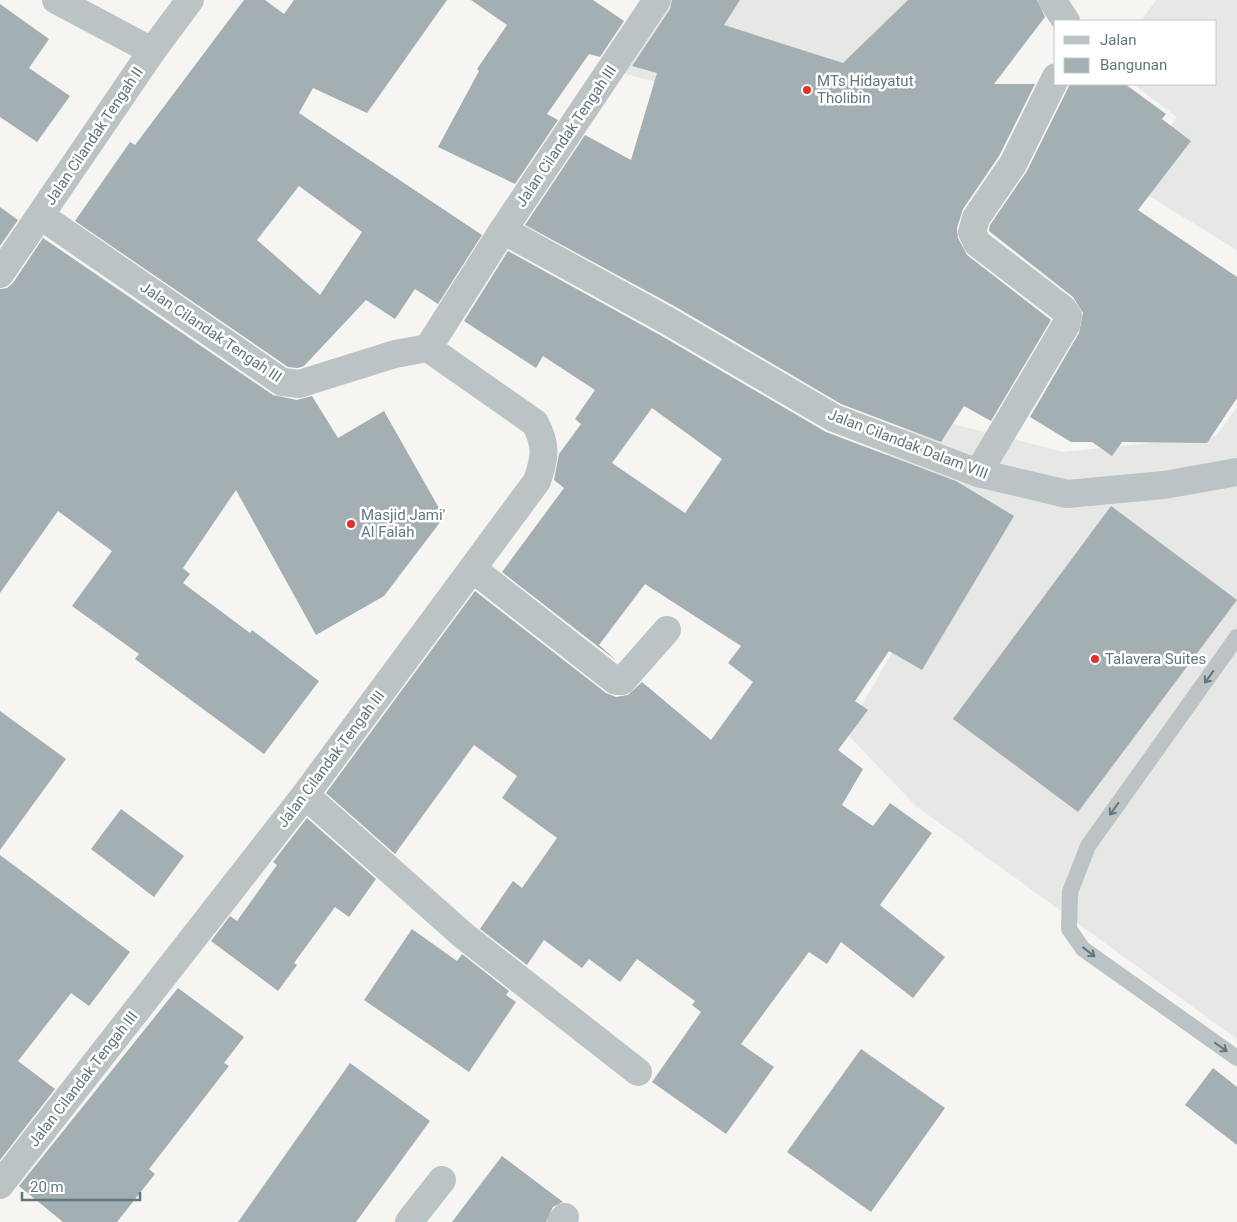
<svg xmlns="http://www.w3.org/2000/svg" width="1237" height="1222" font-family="Roboto,sans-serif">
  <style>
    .built { fill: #e7e7e6 }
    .building { fill: #a3afb2; fill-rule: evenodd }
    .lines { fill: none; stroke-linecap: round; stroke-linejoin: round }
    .lane { stroke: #bcc3c5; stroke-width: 16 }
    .street { stroke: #bcc3c5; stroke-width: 28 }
    .oneway { stroke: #61777d }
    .poi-dot { fill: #e03028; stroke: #fff; stroke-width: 2 }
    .labels { text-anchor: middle; stroke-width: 5; stroke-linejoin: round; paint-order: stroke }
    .poi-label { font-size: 15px; fill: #61777d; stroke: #fff; text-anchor: start }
    .street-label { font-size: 15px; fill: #61777d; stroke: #fff }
  </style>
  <rect width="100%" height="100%" fill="#f6f5f2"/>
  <g class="built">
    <path d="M 659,0 L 990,0 L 838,129 L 610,70 Z"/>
    <path d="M 1156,0 L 1237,0 L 1237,250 L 1131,185 L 1177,117 L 1133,84 L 1216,84 L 1216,21 L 1141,21 Z"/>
    <path d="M 1237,407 L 1237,1039 L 916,806 L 846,733 L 900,639 L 812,572 L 914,414 L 1064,452 L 1216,436 Z"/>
  </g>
  <g class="building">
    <path d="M 244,0 L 265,0 L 284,14 L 294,0 L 447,0 L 367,113 L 313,88 L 299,113 L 482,235 L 438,304 L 415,289 L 395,319 L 366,300 L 304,366 L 298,368 L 288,367 L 75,221 L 130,142 L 135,145 ZM 299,186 L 362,232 L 320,295 L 257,240 Z"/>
    <path d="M 471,0 L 593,0 L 624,21 L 600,57 L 589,54 L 547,114 L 558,120 L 515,184 L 438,147 L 479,71 L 477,69 L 507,25 Z"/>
    <path d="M 672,0 L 740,0 L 724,25 L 843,63 L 908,0 L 1037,0 L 1045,17 L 994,84 L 1035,84 L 999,156 L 963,209 L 957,228 L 958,238 L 967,255 L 1051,320 L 991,421 L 964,406 L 941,442 L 841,404 L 676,307 L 525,225 L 585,135 L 631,160 L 657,73 L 632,66 L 670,9 Z"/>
    <path d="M 0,4 L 49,39 L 29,68 L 70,96 L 37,142 L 0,117 Z"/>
    <path d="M 1070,84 L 1125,84 L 1166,114 L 1162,119 L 1191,141 L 1138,210 L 1237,277 L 1237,398 L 1207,443 L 1122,442 L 1112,456 L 1092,442 L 1071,442 L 1030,417 L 1079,333 L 1083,313 L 1073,297 L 989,231 L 990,225 L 1027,171 Z"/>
    <path d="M 0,207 L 18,220 L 0,246 Z"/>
    <path d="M 43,238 L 273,395 L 297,400 L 312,396 L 338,438 L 384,411 L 444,517 L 384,596 L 316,635 L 236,490 L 183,568 L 190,574 L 183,583 L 250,633 L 252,630 L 319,681 L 264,754 L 135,659 L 139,654 L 72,606 L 112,551 L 58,511 L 0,593 L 0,289 L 7,288 L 13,283 Z"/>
    <path d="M 508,251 L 660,335 L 826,432 L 956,481 L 1014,516 L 922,670 L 889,651 L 855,701 L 868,710 L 838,750 L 863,769 L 842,805 L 873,826 L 890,803 L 932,833 L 880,905 L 945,957 L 913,998 L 841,942 L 827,964 L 809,952 L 741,1044 L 774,1067 L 726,1134 L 652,1082 L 701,1012 L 692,1005 L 695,1001 L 637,959 L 620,982 L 589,959 L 582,968 L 544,940 L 527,965 L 480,929 L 513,881 L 522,888 L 557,838 L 502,798 L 517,776 L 474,745 L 395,854 L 326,793 L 475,591 L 606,693 L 616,697 L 628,695 L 642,682 L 711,740 L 753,682 L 728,663 L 741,646 L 645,584 L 599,645 L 618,662 L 502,572 L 564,488 L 554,480 L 559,454 L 581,424 L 575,419 L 595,390 L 543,356 L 536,368 L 464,321 ZM 652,408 L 722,459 L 685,513 L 612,463 Z"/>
    <path d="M 1111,506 L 1237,600 L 1078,812 L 953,719 Z"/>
    <path d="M 0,711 L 66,759 L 0,850 Z"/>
    <path d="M 121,809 L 184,856 L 154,897 L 91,849 Z"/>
    <path d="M 307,818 L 376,879 L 349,917 L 335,907 L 294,963 L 297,965 L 278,991 L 211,941 L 230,916 L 237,921 L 277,865 L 273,862 Z"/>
    <path d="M 0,855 L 130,952 L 89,1006 L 71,993 L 18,1061 L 55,1089 L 0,1160 Z"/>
    <path d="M 412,929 L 457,961 L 462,954 L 509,991 L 506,995 L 516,1002 L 469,1072 L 364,1000 Z"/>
    <path d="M 178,988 L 244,1037 L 224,1063 L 229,1066 L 149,1169 L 155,1174 L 117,1222 L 63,1222 L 19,1186 Z"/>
    <path d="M 861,1049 L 945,1108 L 871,1212 L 787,1152 Z"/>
    <path d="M 350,1063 L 430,1121 L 356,1222 L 238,1222 Z"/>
    <path d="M 1213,1068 L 1237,1087 L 1237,1145 L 1185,1105 Z"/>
    <path d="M 502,1156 L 563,1202 L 553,1207 L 546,1222 L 452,1222 Z"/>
  </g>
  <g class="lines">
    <path class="lane" d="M 1237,637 L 1088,846 L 1070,892 L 1069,929 L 1083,949 L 1237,1058"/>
    <g class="street">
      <path d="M 56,0 L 152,51"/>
      <path d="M 1052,0 L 1066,21"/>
      <path d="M 41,216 L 282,382 L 299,384 L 395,354 L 428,348 L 503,230 L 657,0"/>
      <path d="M 503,230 L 668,321 L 834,418 L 978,473 L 1067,494 L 1164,485 L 1237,472"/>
      <path d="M 0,274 L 152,51 L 190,0"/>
      <path d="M 978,473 L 1066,325 L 1068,316 L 1063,309 L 977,243 L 972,232 L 976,218 L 1013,164 L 1056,77"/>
      <path d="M 473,569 L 616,681 L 622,681 L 667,630"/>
      <path d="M 305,795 L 464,936 L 638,1072"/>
      <path d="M 0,1185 L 305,795 L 537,481 C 545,458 547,445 535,423 L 428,348"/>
      <path d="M 409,1222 L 442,1180"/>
      <path d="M 561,1222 L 565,1217"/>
    </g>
  </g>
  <defs><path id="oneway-shaft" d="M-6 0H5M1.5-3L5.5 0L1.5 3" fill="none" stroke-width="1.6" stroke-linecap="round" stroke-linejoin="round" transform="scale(1.25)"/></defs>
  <g class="oneway">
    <use href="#oneway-shaft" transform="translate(1209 677) rotate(126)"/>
    <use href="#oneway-shaft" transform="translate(1114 809) rotate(126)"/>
    <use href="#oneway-shaft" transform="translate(1089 952) rotate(38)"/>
    <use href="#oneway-shaft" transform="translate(1221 1047) rotate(35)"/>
  </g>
  <g class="poi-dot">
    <circle cx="807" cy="90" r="5"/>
    <circle cx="351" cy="524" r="5"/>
    <circle cx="1095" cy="659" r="5"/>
  </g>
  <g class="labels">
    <g class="poi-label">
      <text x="817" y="86">MTs Hidayatut<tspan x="817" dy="17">Tholibin</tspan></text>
      <text x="361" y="520">Masjid Jami'<tspan x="361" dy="17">Al Falah</tspan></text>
      <text x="1105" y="664">Talavera Suites</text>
    </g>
    <g class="street-label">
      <text transform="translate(94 136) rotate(-56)" y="5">Jalan Cilandak Tengah II</text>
      <text transform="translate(566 136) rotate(-56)" y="5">Jalan Cilandak Tengah III</text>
      <text transform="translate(211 332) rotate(34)" y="5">Jalan Cilandak Tengah III</text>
      <text transform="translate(908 444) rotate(21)" y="5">Jalan Cilandak Dalam VIII</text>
      <text transform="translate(331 759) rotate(-53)" y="5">Jalan Cilandak Tengah III</text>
      <text transform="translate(83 1079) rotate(-52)" y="5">Jalan Cilandak Tengah III</text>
    </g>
  </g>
  <rect x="1054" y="20" width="162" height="65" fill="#ffffff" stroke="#c0c9cb"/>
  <rect x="1064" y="36" width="25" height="8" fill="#bcc3c5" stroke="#c0c9cb"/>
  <text x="1100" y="45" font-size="15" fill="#61777d">Jalan</text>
  <rect x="1064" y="58" width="25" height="15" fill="#a3afb2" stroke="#c0c9cb"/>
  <text x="1100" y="70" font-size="15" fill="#61777d">Bangunan</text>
  <path d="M22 1192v8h118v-8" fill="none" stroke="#61777d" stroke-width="2.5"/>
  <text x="30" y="1192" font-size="15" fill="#61777d" stroke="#ffffff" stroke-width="4" paint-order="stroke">20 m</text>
</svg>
